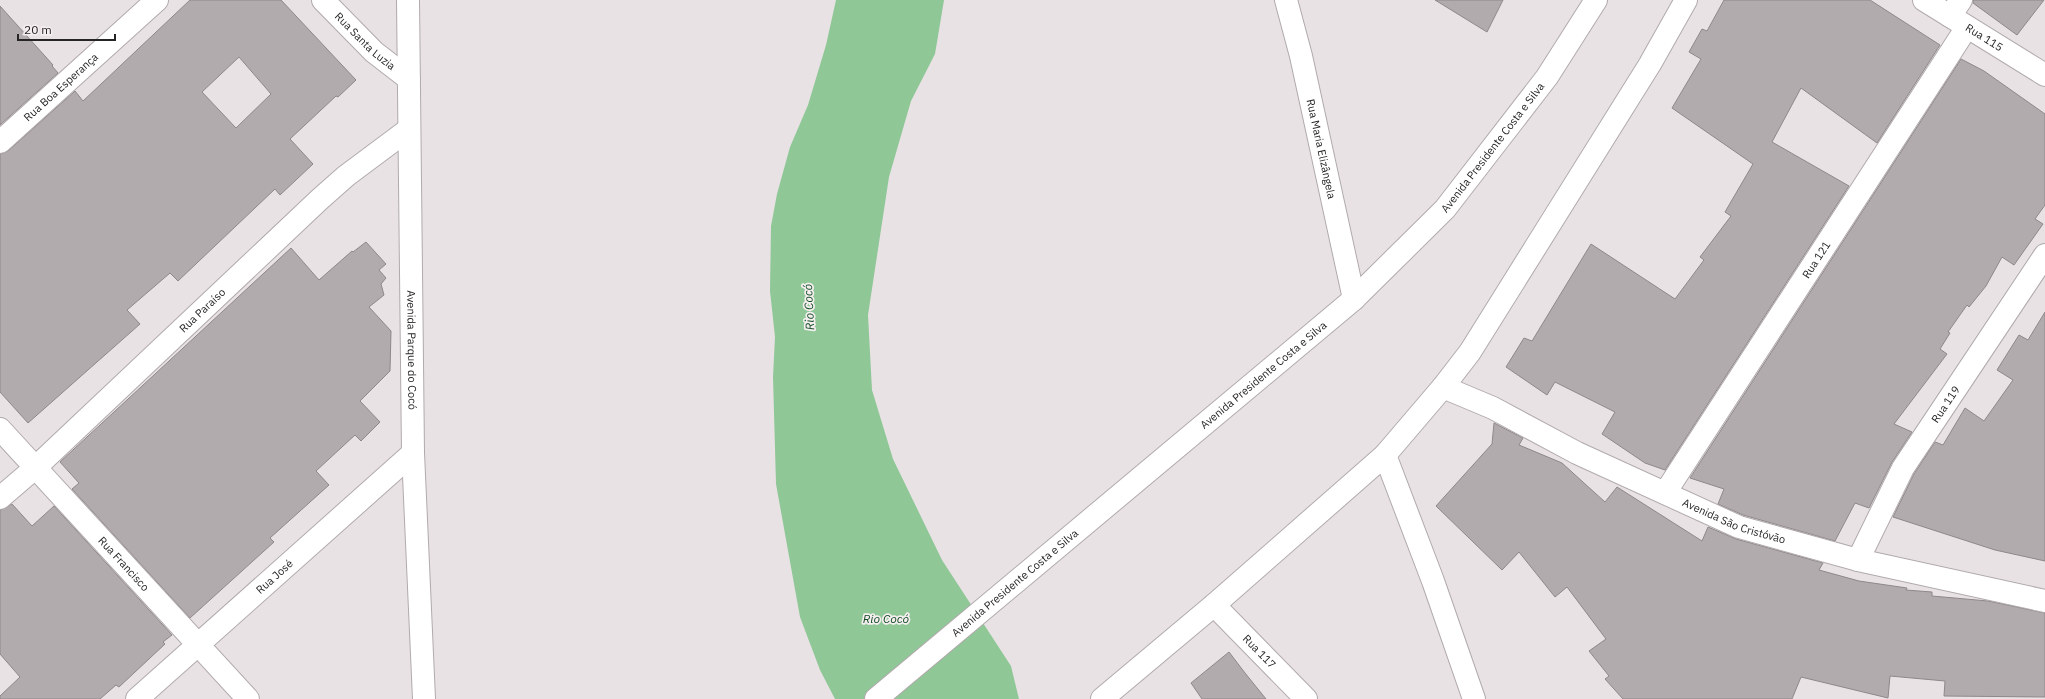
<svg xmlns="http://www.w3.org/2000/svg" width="2045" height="699" font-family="'IBM Plex Sans',sans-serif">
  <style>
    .water { fill: #8fc796 }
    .building { fill: #b1abad; stroke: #8e888a; fill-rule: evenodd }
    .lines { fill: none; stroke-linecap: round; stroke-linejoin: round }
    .minor-casing { stroke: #b1aaad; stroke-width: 24 }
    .primary-casing { stroke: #b1aaad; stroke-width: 24 }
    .minor { stroke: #fff; stroke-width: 22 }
    .primary { stroke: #fff; stroke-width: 22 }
    .labels { text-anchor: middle; stroke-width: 3.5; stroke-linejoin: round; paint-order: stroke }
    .street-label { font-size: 11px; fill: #262425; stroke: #f6eff2 }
    .water-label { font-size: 12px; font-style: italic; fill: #124e21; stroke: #f6eff2 }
  </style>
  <rect width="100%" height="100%" fill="#e9e2e5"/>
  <path class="water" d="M 836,0 L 944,0 L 935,54 L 911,101 L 889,177 L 868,315 L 872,390 L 893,459 L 942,560 L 1011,666 L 1019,699 L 835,699 L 820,670 L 800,617 L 776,484 L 773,377 L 775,337 L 770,291 L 771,226 L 777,194 L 790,147 L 808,105 L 826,45 Z"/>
  <g class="building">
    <path d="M 190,0 L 281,0 L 356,80 L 338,97 L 336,96 L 290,139 L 313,164 L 280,195 L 275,189 L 178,281 L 170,273 L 127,310 L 140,324 L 28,423 L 0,392 L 0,154 L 8,151 L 75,91 L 83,101 ZM 239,57 L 271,94 L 236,128 L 202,92 Z"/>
    <path d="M 1435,0 L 1503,0 L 1487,32 Z"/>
    <path d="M 1724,0 L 1870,0 L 1940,45 L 1877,143 L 1801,88 L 1772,142 L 1849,186 L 1665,470 L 1645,463 L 1602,434 L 1615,412 L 1555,382 L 1547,395 L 1506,367 L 1524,338 L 1532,341 L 1591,244 L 1675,299 L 1704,260 L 1700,257 L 1731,216 L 1725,212 L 1753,164 L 1672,108 L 1701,59 L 1689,52 L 1702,29 L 1707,31 Z"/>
    <path d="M 1973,0 L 2044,0 L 2017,35 L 1973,3 Z"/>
    <path d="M 0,6 L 53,65 L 52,66 L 58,73 L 0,125 Z"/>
    <path d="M 1961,59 L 1984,71 L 2045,114 L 2045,205 L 2035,219 L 2043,224 L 2014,265 L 2002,257 L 1986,286 L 1969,307 L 1967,305 L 1948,332 L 1950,333 L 1940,349 L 1947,354 L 1894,424 L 1912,432 L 1892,462 L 1869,508 L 1855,503 L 1835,541 L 1743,515 L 1718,504 L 1724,489 L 1690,478 Z"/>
    <path d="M 366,242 L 386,264 L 379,270 L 386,278 L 381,284 L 384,295 L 369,307 L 391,331 L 390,371 L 360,401 L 380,422 L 361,441 L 355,435 L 316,471 L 329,485 L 270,538 L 274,542 L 190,618 L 72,489 L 79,483 L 60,462 L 291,248 L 319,280 L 352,251 L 353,252 Z"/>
    <path d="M 2045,312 L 2045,561 L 1995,550 L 1893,517 L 1914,474 L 1935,442 L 1943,445 L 1965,408 L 1984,421 L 2013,380 L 1997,370 L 2019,335 L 2028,340 Z"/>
    <path d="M 1494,423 L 1523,438 L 1519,445 L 1562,463 L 1605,502 L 1617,487 L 1702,541 L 1708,527 L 1736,539 L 1823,563 L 1819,570 L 1859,581 L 1907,588 L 1906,590 L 1932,592 L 1932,596 L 1988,601 L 2045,613 L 2045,697 L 1944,696 L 1945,681 L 1890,676 L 1888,698 L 1801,677 L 1792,699 L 1623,699 L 1605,679 L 1609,676 L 1589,651 L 1606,639 L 1567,587 L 1555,597 L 1519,552 L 1502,570 L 1436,506 L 1492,444 Z"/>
    <path d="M 12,504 L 32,526 L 54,506 L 172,635 L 163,642 L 165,644 L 119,687 L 116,685 L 100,699 L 0,699 L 0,696 L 20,677 L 0,654 L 0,510 Z"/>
    <path d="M 1229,652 L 1245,673 L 1266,699 L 1202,699 L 1191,683 Z"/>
  </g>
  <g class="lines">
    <g class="minor-casing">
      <g id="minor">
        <path id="s1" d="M 323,0 L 374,52 L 409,79"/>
        <path id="s2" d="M 408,0 L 413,453 L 424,699"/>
        <path id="s3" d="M 1286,0 L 1301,56 L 1354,299"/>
        <path id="s4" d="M 1924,0 L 2045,75"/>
        <path d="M 1950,16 L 1961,0"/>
        <path id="s5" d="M 0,142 L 157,0"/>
        <path id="s6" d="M 1443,387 L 1493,408 L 1577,453 L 1739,527 L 1858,560 L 2045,601"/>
        <path id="s7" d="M 0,429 L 248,699"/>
        <path d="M 1385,455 L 1433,581 L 1474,699"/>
        <path id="s8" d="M 1665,493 L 1967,27"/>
        <path id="s9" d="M 0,498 L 35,468 L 320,199 L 346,176 L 409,129"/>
        <path id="s10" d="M 1858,560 L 1903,468 L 2045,255"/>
        <path id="s11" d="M 1214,605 L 1306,699"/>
        <path id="s12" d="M 137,699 L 413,453"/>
      </g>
    </g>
    <g class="primary-casing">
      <g id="primary">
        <path id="s13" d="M 876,699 L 1354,299 L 1445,209 L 1547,77 L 1596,0"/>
        <path d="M 1102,699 L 1214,605 L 1385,455 L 1443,387 L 1470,352 L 1650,64 L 1686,0"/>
      </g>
    </g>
    <use href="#minor" class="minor"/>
    <use href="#primary" class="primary"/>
  </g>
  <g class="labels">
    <g class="street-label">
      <text dy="4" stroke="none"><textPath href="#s4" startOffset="71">Rua 115</textPath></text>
      <text dy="4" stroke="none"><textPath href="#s1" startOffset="59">Rua Santa Luzia</textPath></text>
      <text dy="4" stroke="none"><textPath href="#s5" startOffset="82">Rua Boa Esperança</textPath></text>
      <text dy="4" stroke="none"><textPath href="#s13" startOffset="829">Avenida Presidente Costa e Silva</textPath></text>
      <text dy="4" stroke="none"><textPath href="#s3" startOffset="153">Rua Maria Elizângela</textPath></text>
      <text dy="4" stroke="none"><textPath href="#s8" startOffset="278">Rua 121</textPath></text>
      <text dy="4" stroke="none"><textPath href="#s9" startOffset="276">Rua Paraíso</textPath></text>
      <text dy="4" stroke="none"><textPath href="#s2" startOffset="350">Avenida Parque do Cocó</textPath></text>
      <text dy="4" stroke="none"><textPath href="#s13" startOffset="505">Avenida Presidente Costa e Silva</textPath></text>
      <text dy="4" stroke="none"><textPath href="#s10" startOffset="179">Rua 119</textPath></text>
      <text dy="4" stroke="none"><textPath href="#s6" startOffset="321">Avenida São Cristóvão</textPath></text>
      <text dy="4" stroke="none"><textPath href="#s7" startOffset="183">Rua Francisco</textPath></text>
      <text dy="4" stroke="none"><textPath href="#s12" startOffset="184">Rua José</textPath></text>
      <text dy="4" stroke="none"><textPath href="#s13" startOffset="181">Avenida Presidente Costa e Silva</textPath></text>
      <text dy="4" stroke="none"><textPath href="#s11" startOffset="65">Rua 117</textPath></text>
    </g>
    <g class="water-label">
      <text transform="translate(809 307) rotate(-93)" y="4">Rio Cocó</text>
      <text x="886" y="623">Rio Cocó</text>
    </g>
  </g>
  <path d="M18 34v6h97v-6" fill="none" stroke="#262425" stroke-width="2"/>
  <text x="24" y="34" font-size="12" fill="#262425" stroke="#f6eff2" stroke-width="3" paint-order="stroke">20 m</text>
</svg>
